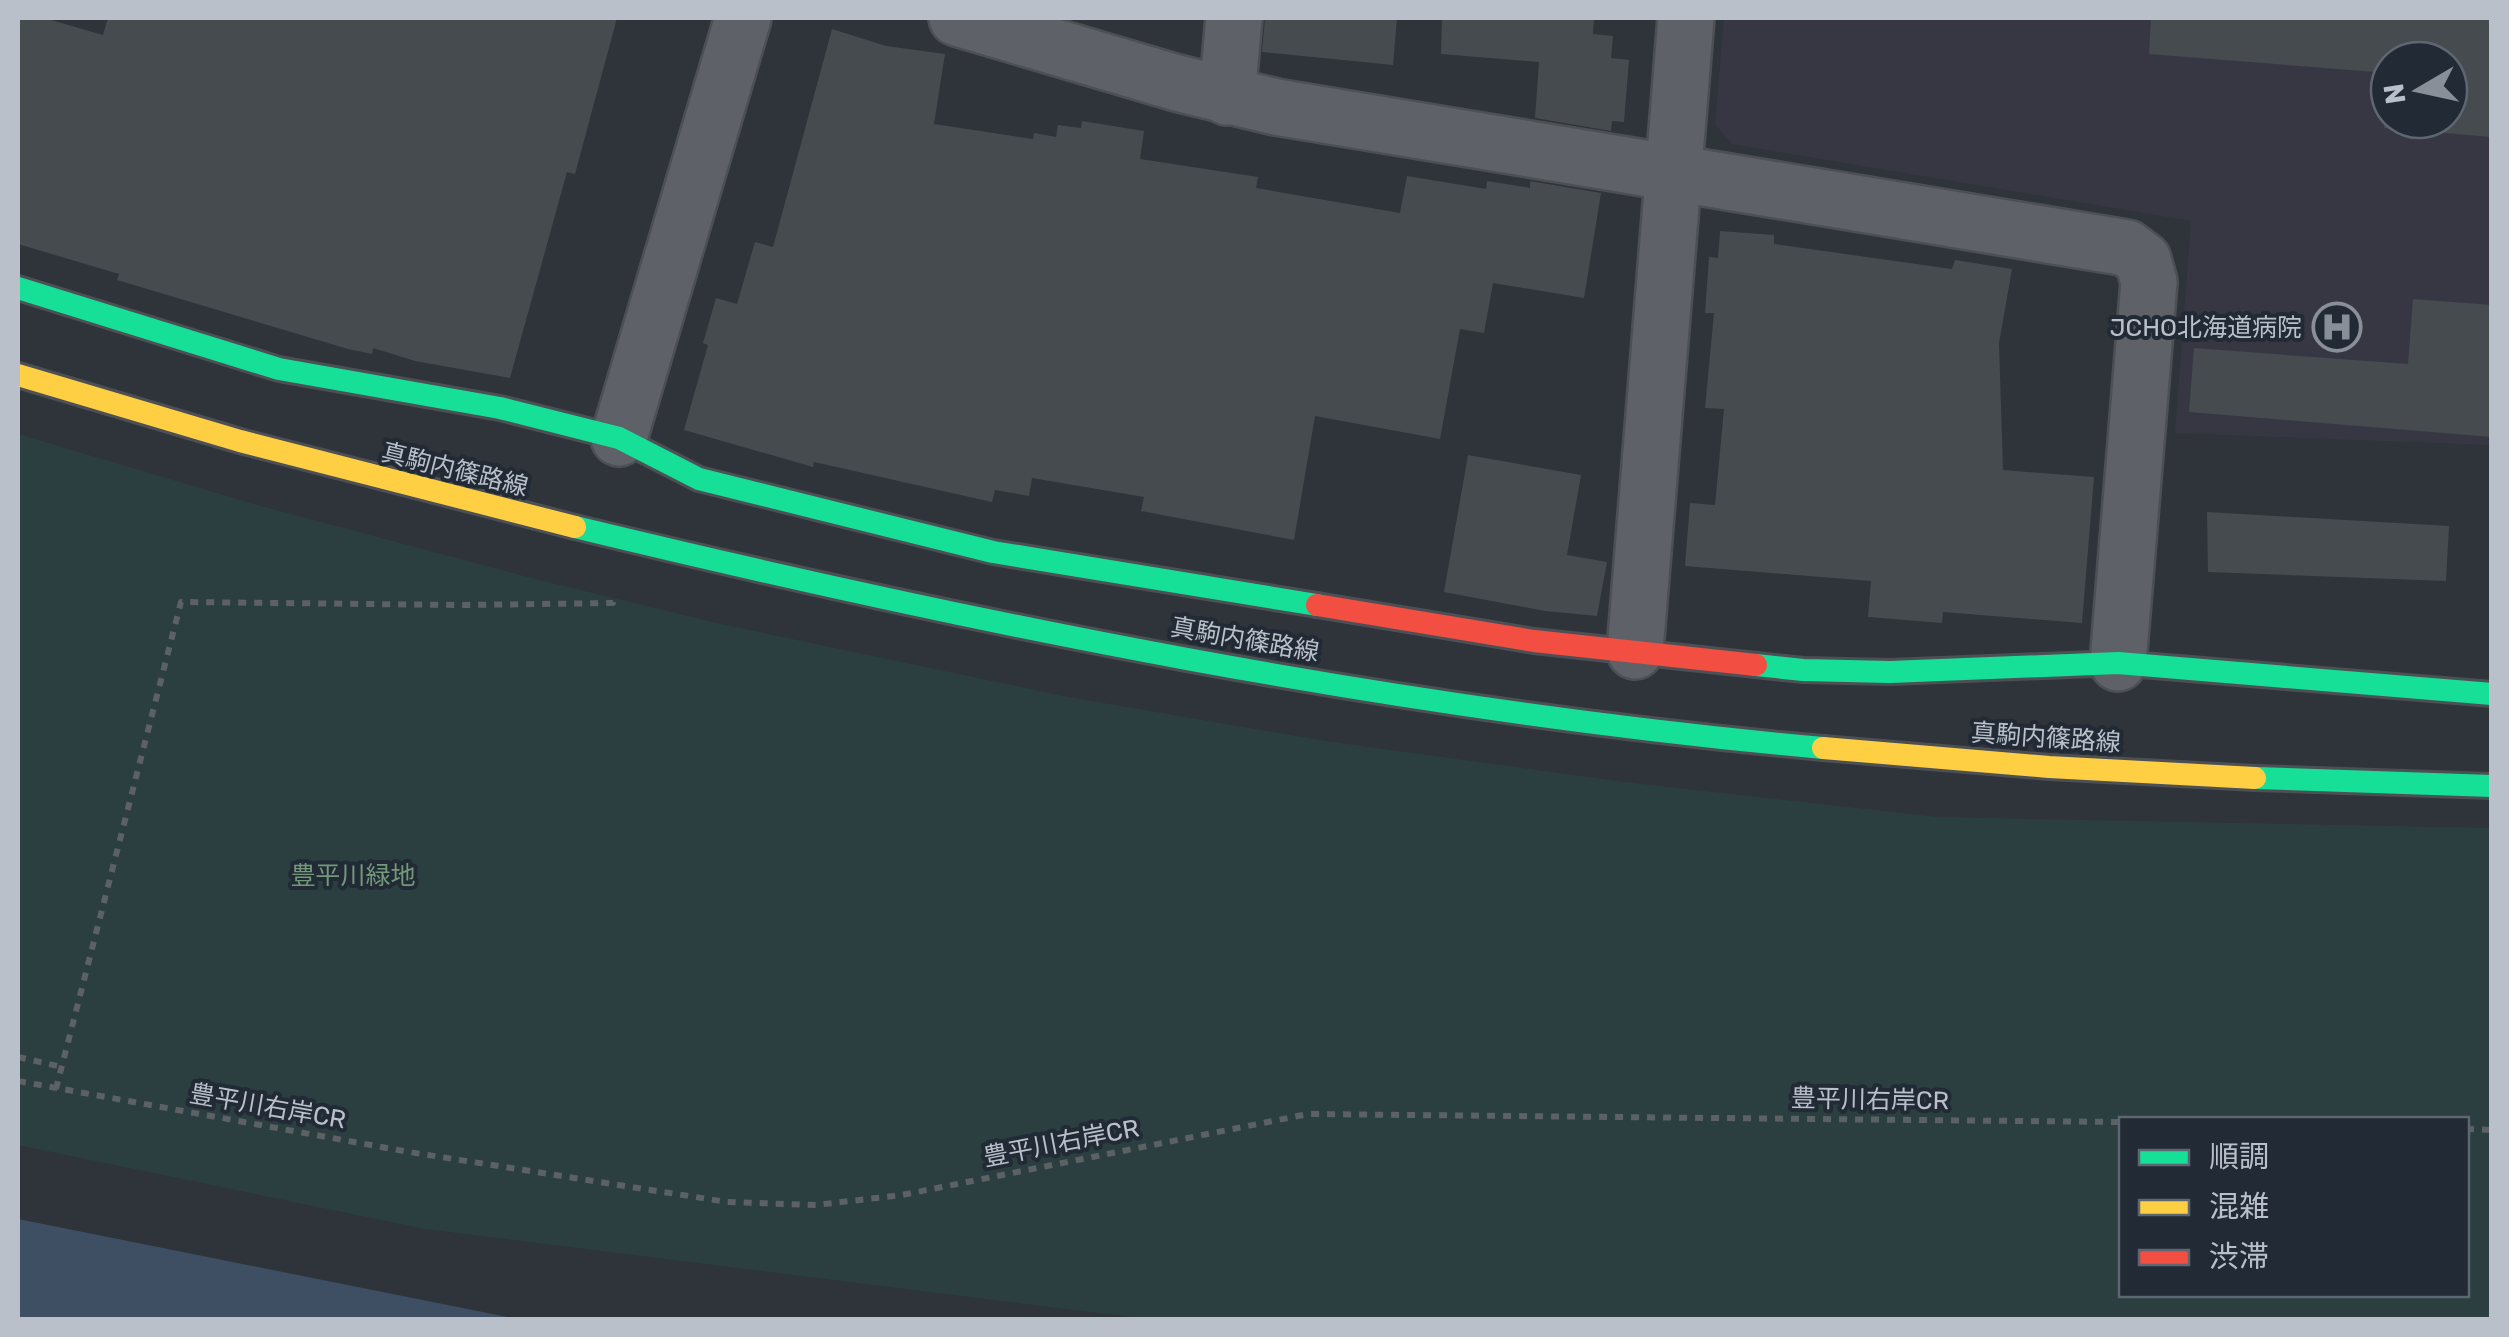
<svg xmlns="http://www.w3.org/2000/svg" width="2509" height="1337" font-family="Rubik,'Noto Sans JP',sans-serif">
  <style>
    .medical { fill: #373743; fill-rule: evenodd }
    .green { fill: #2b3f41; fill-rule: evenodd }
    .water { fill: #3e4f63 }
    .building { fill: #464b50; fill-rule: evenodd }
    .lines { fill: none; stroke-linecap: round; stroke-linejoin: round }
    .street-casing { stroke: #4c5055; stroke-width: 60 }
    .fast-casing { stroke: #4c5055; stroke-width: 28 }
    .slow-casing { stroke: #4c5055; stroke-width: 28 }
    .jam-casing { stroke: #4c5055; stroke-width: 28 }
    .path { stroke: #5c6166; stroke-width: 6; stroke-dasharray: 8 8; stroke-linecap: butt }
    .street { stroke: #5e6268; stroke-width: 55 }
    .fast { stroke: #16e098; stroke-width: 22 }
    .slow { stroke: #ffcf43; stroke-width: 22 }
    .jam { stroke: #f24e42; stroke-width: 22 }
    .labels { text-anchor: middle; stroke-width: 8; stroke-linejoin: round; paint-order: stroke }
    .poi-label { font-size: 25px; fill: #b9c0ca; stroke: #212a35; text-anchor: end }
    .street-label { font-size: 25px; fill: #b9c0ca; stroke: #212a35 }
    .park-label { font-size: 25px; fill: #729979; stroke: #212a35 }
  </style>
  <rect width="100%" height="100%" fill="#2e343a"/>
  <path class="medical" d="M 1724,18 L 2491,18 L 2491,445 L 2175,433 L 2191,221 L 1732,144 L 1715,124 ZM 2389,60 L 2449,60 L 2449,120 L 2389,120 Z"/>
  <path class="green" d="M 18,434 L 257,505 L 535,579 L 716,623 L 1063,696 L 1325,741 L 1624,782 L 1937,817 L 2491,828 L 2491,1319 L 1147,1319 L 425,1229 L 18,1145 ZM 2122,1120 L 2466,1120 L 2466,1294 L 2122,1294 Z"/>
  <path class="water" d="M 18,1219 L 517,1319 L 18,1319 Z"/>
  <g class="building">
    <path d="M 18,18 L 44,18 L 103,35 L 108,18 L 617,18 L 575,174 L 567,172 L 510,378 L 415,361 L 373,348 L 372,354 L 348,349 L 117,280 L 119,274 L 18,244 Z"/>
    <path d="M 1265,18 L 1397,18 L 1393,65 L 1262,52 Z"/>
    <path d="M 1442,18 L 1594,18 L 1593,34 L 1613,36 L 1611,58 L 1629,60 L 1624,122 L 1612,121 L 1611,131 L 1535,118 L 1539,62 L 1441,54 Z"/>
    <path d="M 2151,18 L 2492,18 L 2492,137 L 2384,128 L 2388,73 L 2149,54 ZM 2389,60 L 2449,60 L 2449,120 L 2389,120 Z"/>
    <path d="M 832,29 L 886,46 L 945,54 L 934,124 L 1033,139 L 1034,133 L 1056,137 L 1058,125 L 1081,128 L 1082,121 L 1144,131 L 1140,159 L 1258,177 L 1256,188 L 1400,213 L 1407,176 L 1486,189 L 1487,181 L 1530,188 L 1530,181 L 1601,193 L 1584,298 L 1493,283 L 1484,333 L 1460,329 L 1440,439 L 1315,416 L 1294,540 L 1141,511 L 1144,497 L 1032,478 L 1029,496 L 995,490 L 992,502 L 814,462 L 813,467 L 684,430 L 708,345 L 703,343 L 716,298 L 737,304 L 755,242 L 773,247 Z"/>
    <path d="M 1720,231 L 1774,235 L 1774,244 L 1952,269 L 1955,260 L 2012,269 L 1999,343 L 2003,470 L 2094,477 L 2082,623 L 1943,612 L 1942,623 L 1868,617 L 1871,581 L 1685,566 L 1690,503 L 1715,505 L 1724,409 L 1705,408 L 1714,313 L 1705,313 L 1709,257 L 1718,258 Z"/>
    <path d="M 2413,299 L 2492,305 L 2492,437 L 2189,412 L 2194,348 L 2408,364 Z"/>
    <path d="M 1468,455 L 1581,475 L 1567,555 L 1607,562 L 1597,616 L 1545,611 L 1444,592 Z"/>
    <path d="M 2207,512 L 2449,526 L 2446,581 L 2208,572 Z"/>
  </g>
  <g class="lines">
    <g class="street-casing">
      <g id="street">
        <path d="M 957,18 L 1177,83 L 1276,107 L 2127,248 L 2143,260 L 2149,282 L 2118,663"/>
        <path d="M 1227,97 L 1234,18"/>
        <path d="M 619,438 L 743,18"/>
        <path d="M 1635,651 L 1686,18"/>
      </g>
    </g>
    <g class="fast-casing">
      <g id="fast">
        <path d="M 18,288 L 279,369 L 500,408 L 619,438 L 699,479 L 993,552 L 1317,605"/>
        <path d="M 575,527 C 984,626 1402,710 1823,748"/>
        <path d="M 1756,665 L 1803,670 L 1890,672 L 2118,663 L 2492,694"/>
        <path d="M 2255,778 L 2492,786"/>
      </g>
    </g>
    <g class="slow-casing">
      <g id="slow">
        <path d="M 18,375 L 240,441 L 575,527"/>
        <path d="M 1823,748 L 2049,767 L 2255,778"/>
      </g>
    </g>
    <g class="jam-casing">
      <path id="jam" d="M 1317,605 L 1534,641 L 1756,665"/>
    </g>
    <g class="path">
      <path d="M 18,1057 L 62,1067"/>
      <path d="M 18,1081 L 409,1152 L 727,1202 L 816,1205 L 902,1195 L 1308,1114 L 2122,1122"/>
      <path d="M 56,1089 L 181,602 L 464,605 L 613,603 L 614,598"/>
      <path d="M 2466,1129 L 2492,1130"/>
    </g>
    <use href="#street" class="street"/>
    <use href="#fast" class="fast"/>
    <use href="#slow" class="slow"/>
    <use href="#jam" class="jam"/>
  </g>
  <defs>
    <g id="hospital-ring" transform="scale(2.5)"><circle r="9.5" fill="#212a35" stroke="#888f98" stroke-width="1.5"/><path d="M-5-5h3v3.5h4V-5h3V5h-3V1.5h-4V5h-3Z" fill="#888f98"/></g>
  </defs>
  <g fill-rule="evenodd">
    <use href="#hospital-ring" x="2337" y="327"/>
  </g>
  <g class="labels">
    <g class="poi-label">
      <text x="2302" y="336">JCHO北海道病院</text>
    </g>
    <g class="street-label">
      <text transform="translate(455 469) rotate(14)" y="9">真駒内篠路線</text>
      <text transform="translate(1245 639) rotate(10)" y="9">真駒内篠路線</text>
      <text transform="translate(2046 737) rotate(4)" y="9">真駒内篠路線</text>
      <text transform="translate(1870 1099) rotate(1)" y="9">豊平川右岸CR</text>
      <text transform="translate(268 1106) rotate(10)" y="9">豊平川右岸CR</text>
      <text transform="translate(1061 1142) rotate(-11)" y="9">豊平川右岸CR</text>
    </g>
    <g class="park-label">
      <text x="353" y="884">豊平川緑地</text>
    </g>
  </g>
  <rect width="2509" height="1337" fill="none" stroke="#b9c0ca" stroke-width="40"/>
  <rect x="2119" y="1117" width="350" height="180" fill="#212a35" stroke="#5e6671" stroke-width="2.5"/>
  <rect x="2139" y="1150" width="50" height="15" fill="#16e098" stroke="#5e6671" stroke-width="2.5"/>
  <text x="2209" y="1167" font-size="30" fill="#b9c0ca">順調</text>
  <rect x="2139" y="1200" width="50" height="15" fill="#ffcf43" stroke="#5e6671" stroke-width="2.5"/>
  <text x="2209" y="1217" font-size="30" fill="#b9c0ca">混雑</text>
  <rect x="2139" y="1250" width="50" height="15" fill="#f24e42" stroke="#5e6671" stroke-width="2.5"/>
  <text x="2209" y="1267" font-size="30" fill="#b9c0ca">渋滞</text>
  <g transform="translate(2419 90) rotate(261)"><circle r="48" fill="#212a35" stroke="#5e6671" stroke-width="2.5"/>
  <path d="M0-8L18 38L0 25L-18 38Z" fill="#888f98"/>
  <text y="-15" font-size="28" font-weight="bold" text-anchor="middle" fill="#b9c0ca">N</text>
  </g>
</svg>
